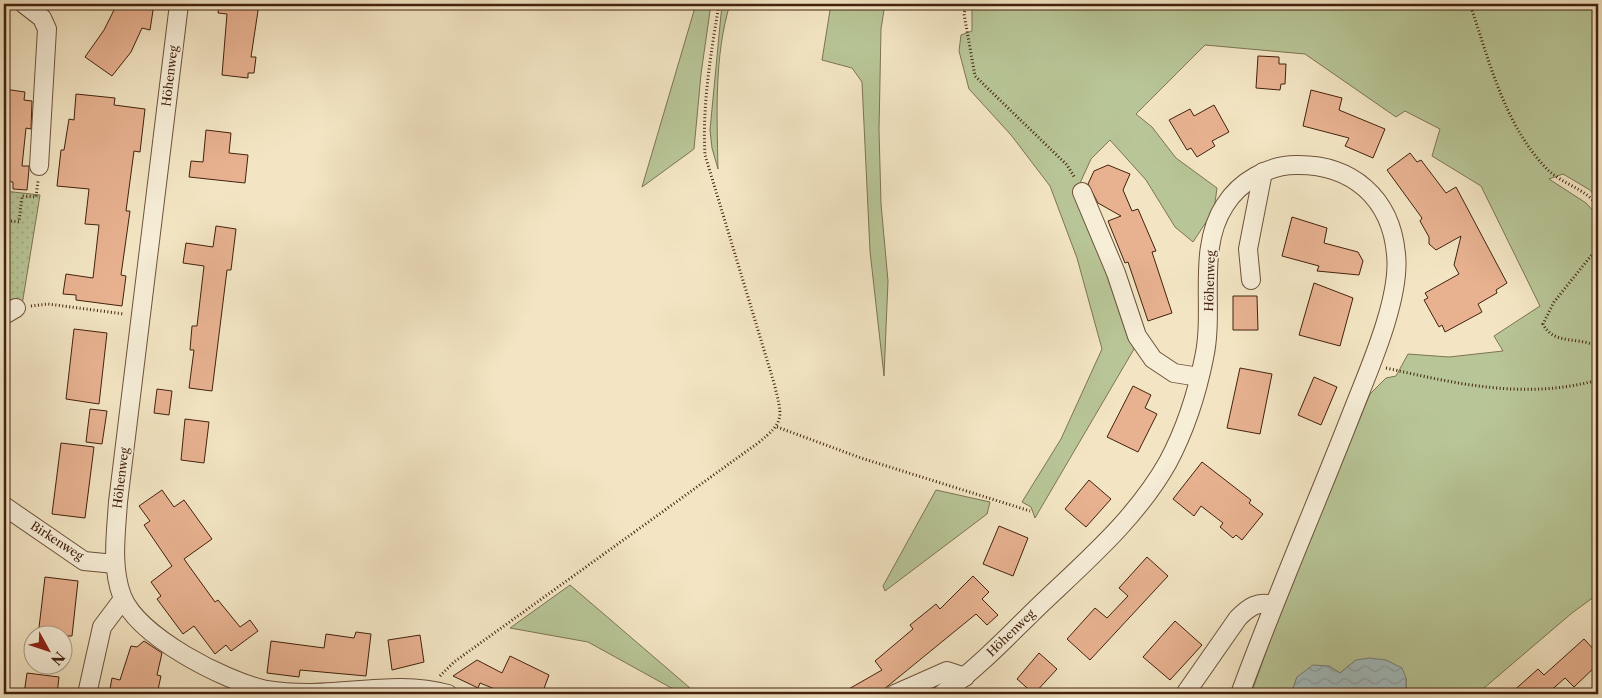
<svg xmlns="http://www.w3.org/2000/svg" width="1602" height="698" font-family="'Libre Caslon Text',serif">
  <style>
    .grass { fill: #b8c596; stroke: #7d7452 }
    .park { fill: url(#park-dots); stroke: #7d7452 }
    .water { fill: url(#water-waves); stroke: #7b7e78 }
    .building { fill: #e8b291; stroke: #42220e }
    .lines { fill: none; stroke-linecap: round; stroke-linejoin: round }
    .minor-casing { stroke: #6e533b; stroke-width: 20 }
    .path { stroke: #42220e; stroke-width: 3; stroke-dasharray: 1 2.5; stroke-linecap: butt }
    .minor { stroke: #f7eed8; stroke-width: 18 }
    .labels { text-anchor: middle; stroke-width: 4; stroke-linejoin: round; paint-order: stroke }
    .street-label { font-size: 12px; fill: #42220e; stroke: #f7eed8 }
  </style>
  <defs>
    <pattern id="park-dots" width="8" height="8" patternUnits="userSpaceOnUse" patternTransform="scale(1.25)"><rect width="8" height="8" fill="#b8c596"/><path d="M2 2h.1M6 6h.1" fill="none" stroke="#9fa980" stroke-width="1.8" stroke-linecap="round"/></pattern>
    <pattern id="water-waves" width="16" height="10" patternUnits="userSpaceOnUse" patternTransform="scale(1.25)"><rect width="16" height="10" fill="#a1bcbe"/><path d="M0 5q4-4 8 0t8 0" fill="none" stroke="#8ca1a2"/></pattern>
  </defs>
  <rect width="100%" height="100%" fill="#f3e5c3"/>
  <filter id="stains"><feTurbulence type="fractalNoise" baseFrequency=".004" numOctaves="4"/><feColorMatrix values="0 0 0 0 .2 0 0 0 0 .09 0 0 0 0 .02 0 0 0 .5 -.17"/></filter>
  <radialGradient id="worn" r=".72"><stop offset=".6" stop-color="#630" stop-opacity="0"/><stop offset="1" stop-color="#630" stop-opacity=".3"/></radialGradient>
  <g class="grass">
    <path d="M 696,4 L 711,4 L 701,74 L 694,149 L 642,187 Z"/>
    <path d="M 722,4 L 730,4 C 714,56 717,115 718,169 L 712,148 L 710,130 Z"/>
    <path d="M 831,4 L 885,4 L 881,29 L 879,130 L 881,204 L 888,281 L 884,376 L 870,251 L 862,82 L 852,68 L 822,60 Z"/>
    <path d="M 972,4 L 1598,4 L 1598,200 L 1590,190 L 1563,174 L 1549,179 L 1586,203 L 1598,216 L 1598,594 L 1572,613 L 1477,694 L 1406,694 L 1406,678 L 1356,660 L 1340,673 L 1329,666 L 1297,677 L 1291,694 L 1251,694 L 1281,610 L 1370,394 L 1386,378 L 1396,376 L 1408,354 L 1449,357 L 1503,351 L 1494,336 L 1540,306 L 1481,186 L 1432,156 L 1440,129 L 1405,111 L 1396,117 L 1305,54 L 1205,45 L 1136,114 L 1152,127 L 1176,158 L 1217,188 L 1214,210 L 1193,242 L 1175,227 L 1146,180 L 1110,140 L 1091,159 L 1075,194 L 1112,272 L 1134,349 L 1035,518 L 1031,507 L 1022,502 L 1061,439 L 1102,349 L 1077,258 L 1050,186 L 1011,135 L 969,89 L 959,51 L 961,35 L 972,31 Z"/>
    <path d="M 936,490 L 990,502 L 987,514 L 885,591 L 883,586 Z"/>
    <path d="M 570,585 L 697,694 L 684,694 L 675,690 L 588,642 L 510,628 Z"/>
  </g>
  <path class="park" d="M 4,191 L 40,195 L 22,305 L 4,308 Z"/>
  <path class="water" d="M 1369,658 L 1386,660 L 1402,668 L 1406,678 L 1406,694 L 1291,694 L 1297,677 L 1313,665 L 1329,666 L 1340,673 L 1356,660 Z"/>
  <g class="building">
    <path d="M 117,4 L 154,4 L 150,30 L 142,28 L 131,52 L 112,76 L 85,57 L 104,30 Z"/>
    <path d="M 219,4 L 259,4 L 251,57 L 256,57 L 254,73 L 248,73 L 248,78 L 222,75 L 227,14 L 218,13 Z"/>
    <path d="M 1258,56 L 1279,57 L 1279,64 L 1286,64 L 1285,84 L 1281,84 L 1280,90 L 1256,88 Z"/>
    <path d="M 4,89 L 25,92 L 24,100 L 32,101 L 31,129 L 26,128 L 22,166 L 29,166 L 29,169 L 27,190 L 13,189 L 13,182 L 4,181 Z"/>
    <path d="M 1311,90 L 1342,98 L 1339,110 L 1385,129 L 1373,158 L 1345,146 L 1349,138 L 1303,126 Z"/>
    <path d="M 76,94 L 115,98 L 114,105 L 145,109 L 140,152 L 134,151 L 126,211 L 130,211 L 121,275 L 126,276 L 122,306 L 76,300 L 76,295 L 63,294 L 66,274 L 93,278 L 99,225 L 85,224 L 89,189 L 57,186 L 61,150 L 64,150 L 69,119 L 74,120 Z"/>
    <path d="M 1214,105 L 1229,132 L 1212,141 L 1215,146 L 1197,157 L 1191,148 L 1187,150 L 1169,120 L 1190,109 L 1194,116 Z"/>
    <path d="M 206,130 L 231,133 L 229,153 L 248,155 L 245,183 L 189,177 L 191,161 L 203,162 Z"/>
    <path d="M 1410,153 L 1417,162 L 1421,160 L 1446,193 L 1456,187 L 1507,283 L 1496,290 L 1497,293 L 1478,304 L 1482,312 L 1445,332 L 1442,325 L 1439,327 L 1424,300 L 1428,298 L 1425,293 L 1459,274 L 1454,265 L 1461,236 L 1436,250 L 1429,244 L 1429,237 L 1420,221 L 1422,218 L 1387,170 Z"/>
    <path d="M 1108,165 L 1130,174 L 1123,190 L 1132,211 L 1138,209 L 1156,251 L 1152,252 L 1172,313 L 1148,321 L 1128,262 L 1125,263 L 1108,221 L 1121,216 L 1098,203 L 1088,184 L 1094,171 Z"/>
    <path d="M 1292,217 L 1327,228 L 1324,243 L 1358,252 L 1363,261 L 1359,275 L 1317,271 L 1319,266 L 1282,256 Z"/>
    <path d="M 216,226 L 236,229 L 231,270 L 227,270 L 212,391 L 189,388 L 194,350 L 190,350 L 192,326 L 197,326 L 204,266 L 183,263 L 186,243 L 213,247 Z"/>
    <path d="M 1314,283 L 1353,298 L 1340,346 L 1299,335 Z"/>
    <path d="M 1233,296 L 1257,296 L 1258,330 L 1233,330 Z"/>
    <path d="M 74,329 L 107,333 L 99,404 L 66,399 Z"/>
    <path d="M 1240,368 L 1272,374 L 1260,434 L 1227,428 Z"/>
    <path d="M 1314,377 L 1337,387 L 1321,425 L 1298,415 Z"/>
    <path d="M 1133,386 L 1151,395 L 1145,408 L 1157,414 L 1138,452 L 1107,437 Z"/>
    <path d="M 157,389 L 172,391 L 169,415 L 154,413 Z"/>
    <path d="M 90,409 L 107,411 L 102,444 L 86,442 Z"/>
    <path d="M 185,419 L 209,422 L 204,463 L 181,460 Z"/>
    <path d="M 61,443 L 94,447 L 85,518 L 52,514 Z"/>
    <path d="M 1202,462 L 1251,500 L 1249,503 L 1263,514 L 1242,540 L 1236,535 L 1233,538 L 1220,527 L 1223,523 L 1201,506 L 1194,516 L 1173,499 Z"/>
    <path d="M 1089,480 L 1111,499 L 1086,527 L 1065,509 Z"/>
    <path d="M 162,490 L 174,507 L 184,500 L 212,539 L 184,559 L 215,602 L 218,600 L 240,627 L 250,620 L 258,631 L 231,651 L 226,645 L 215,654 L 194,626 L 183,634 L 157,599 L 161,596 L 151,582 L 172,566 L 144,525 L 150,521 L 139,506 Z"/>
    <path d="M 999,526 L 1028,538 L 1013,576 L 983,564 Z"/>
    <path d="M 1147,557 L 1168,576 L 1090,660 L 1067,639 L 1095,608 L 1107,618 L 1128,596 L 1119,588 Z"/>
    <path d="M 973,576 L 989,592 L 982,599 L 998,615 L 987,625 L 976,614 L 878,694 L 840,694 L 882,670 L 875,661 L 913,629 L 910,625 L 936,604 L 940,609 Z"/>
    <path d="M 45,577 L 78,581 L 72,636 L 38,636 Z"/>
    <path d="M 1175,621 L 1202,645 L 1170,680 L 1143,657 Z"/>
    <path d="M 356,632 L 371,634 L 366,676 L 300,670 L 299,677 L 267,673 L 271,641 L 324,648 L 326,634 L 354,638 Z"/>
    <path d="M 420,635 L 424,662 L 392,670 L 388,640 Z"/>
    <path d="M 1584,639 L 1598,654 L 1598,664 L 1574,687 L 1565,678 L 1547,694 L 1510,694 L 1538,669 L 1544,675 Z"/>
    <path d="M 144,641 L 162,653 L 157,675 L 161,676 L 157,694 L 128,689 L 127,694 L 109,694 L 112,678 L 120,680 L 131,646 L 137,647 Z"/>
    <path d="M 1039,653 L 1057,669 L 1034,694 L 1017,679 Z"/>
    <path d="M 510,656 L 549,675 L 542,694 L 507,694 L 480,683 L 478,688 L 453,676 L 477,660 L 502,673 Z"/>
    <path d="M 27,673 L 59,677 L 57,694 L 24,694 Z"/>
  </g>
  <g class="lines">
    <g class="minor-casing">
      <g id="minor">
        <path d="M 24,4 L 42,18 L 47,29 L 39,166"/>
        <path d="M 179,4 L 118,502 C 116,533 111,567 122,596 C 138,637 225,681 266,690 C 279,692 294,693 308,693 C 354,693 403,681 448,694"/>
        <path d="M 1082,192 L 1116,273 L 1137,336 L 1153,359 L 1174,373 L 1199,377"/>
        <path d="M 1251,280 L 1248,249 L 1263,172"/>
        <path d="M 4,315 L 16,308"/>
        <path d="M 4,506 L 84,561 L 115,564"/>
        <path d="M 87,694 L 102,627 L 123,599"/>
        <path d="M 895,694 L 947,671 L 965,677"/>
        <path d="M 942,694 C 977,669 1007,637 1038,607 C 1085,562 1136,519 1168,462 C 1185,430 1197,393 1204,358 C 1215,309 1196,249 1225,205 C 1240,181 1269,165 1296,165 C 1352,164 1391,198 1396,254 C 1401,298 1369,369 1353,410 C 1316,505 1275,598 1240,694"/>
        <path d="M 1185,694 L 1238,618 C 1249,607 1257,601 1273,605"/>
      </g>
    </g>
    <g class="path">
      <path d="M 966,4 L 964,14 L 975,76 L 1067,165 L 1075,178"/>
      <path d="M 1470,4 C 1489,60 1504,124 1546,168 C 1561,184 1585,188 1598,206"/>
      <path d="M 4,220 L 19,222 L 22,196 L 36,197 L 38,181"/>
      <path d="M 1598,247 L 1554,302 L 1543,324 C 1554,346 1580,336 1598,347"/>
      <path d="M 31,306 L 48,304 L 124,314"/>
      <path d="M 1386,368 C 1457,384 1526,400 1598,380"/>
      <path d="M 777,427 L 861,458 L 1030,511"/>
      <path d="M 440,676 L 454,662 L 758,443 C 786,421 782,416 774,383 L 705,155 C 702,105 711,53 719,4"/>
    </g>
    <use href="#minor" class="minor"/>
  </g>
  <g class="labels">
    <g class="street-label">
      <text transform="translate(170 76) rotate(-83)" y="4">Höhenweg</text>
      <text transform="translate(1210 281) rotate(-88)" y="4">Höhenweg</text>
      <text transform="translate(121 478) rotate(-83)" y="4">Höhenweg</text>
      <text transform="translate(57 541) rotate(33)" y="4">Birkenweg</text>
      <text transform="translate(1011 633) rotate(-44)" y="4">Höhenweg</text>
    </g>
  </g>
  <rect width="1602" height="698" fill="none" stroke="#f3e5c3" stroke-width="20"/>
  <rect x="5" y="5" width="1592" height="688" fill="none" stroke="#42220e" stroke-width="2.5"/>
  <rect x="10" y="10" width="1582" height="678" fill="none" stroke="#42220e"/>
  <g transform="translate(48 650) rotate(130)"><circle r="24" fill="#f7eed8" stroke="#af9c87"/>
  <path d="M0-4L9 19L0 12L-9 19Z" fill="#8f2418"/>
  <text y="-8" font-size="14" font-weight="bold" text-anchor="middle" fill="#42220e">N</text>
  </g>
  <rect width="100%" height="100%" filter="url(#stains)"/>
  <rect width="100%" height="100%" fill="url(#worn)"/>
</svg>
